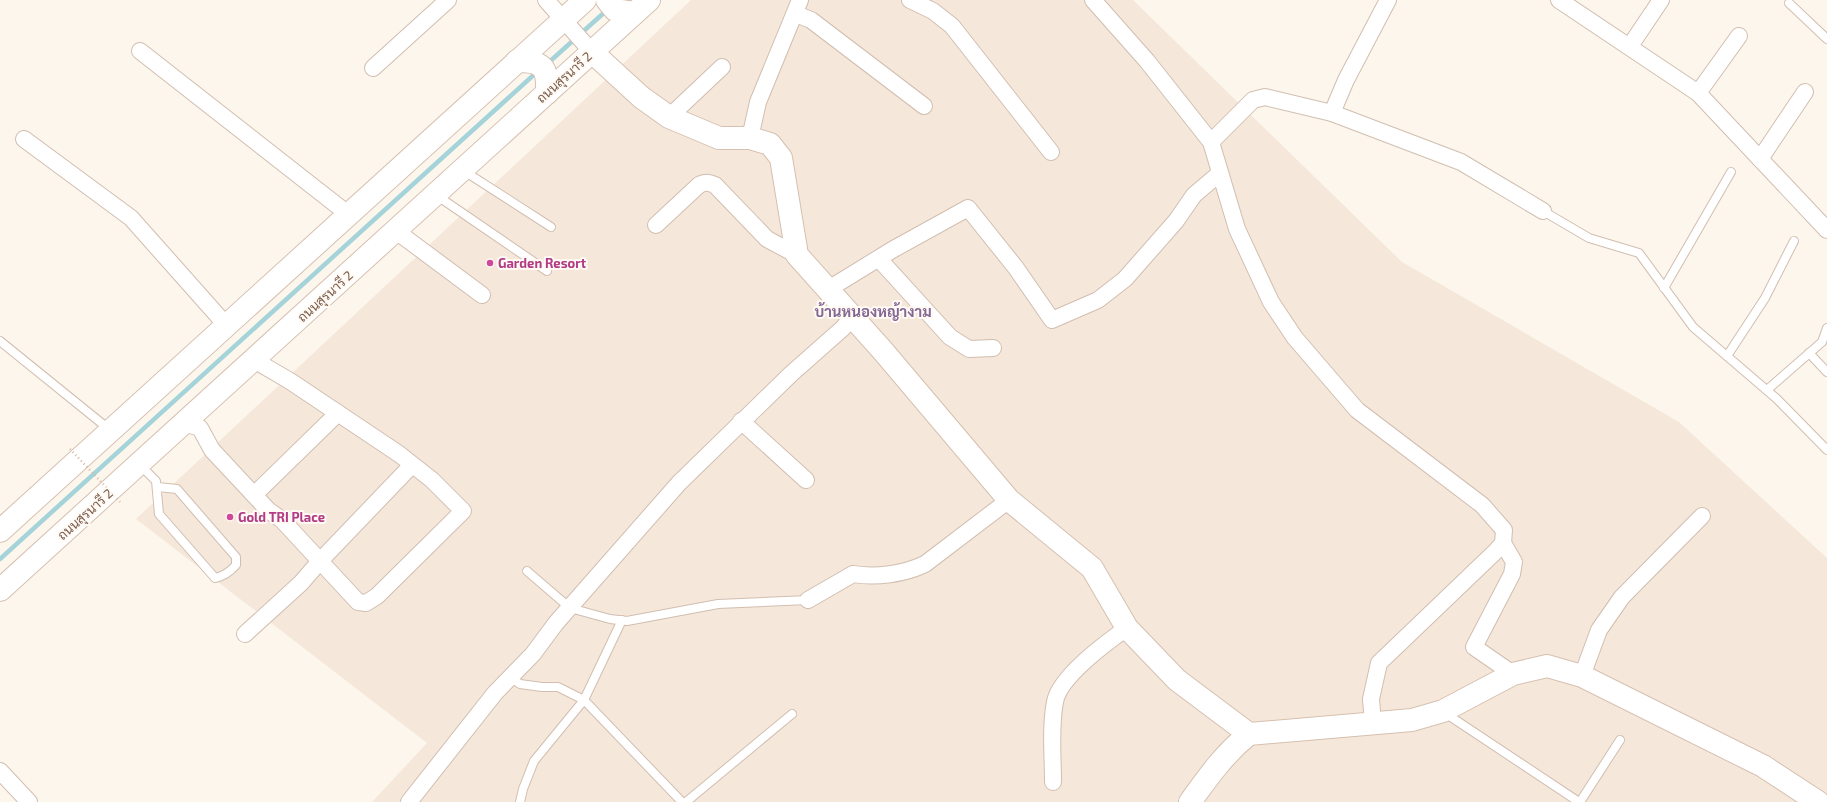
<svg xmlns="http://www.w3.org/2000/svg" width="1827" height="802" font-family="'Exo 2',Sarabun,sans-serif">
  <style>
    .residential { fill: #f5e8da }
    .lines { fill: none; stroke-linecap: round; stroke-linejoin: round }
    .stream { stroke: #a5d3da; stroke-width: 4.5 }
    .lane-casing { stroke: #d1beb0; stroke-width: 10 }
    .street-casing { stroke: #d1beb0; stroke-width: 18 }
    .secondary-casing { stroke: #d6c0b0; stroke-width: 24 }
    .lane { stroke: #fff; stroke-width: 8 }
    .street { stroke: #fff; stroke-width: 16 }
    .secondary { stroke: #fff; stroke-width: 22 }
    .path-bridge { stroke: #d9b8a5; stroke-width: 2.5; stroke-dasharray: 1 3; stroke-linecap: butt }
    .hotel-dot { fill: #d1479c; stroke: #fffaf3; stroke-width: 1.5 }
    .labels { text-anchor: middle; stroke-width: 4; stroke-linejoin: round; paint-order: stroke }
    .street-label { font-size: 13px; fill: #7a5c4d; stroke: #fffaf3 }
    .hotel-label { font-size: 13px; font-weight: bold; fill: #b23c85; stroke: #fffaf3; text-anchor: start }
    .quarter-label { font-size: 15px; font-weight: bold; fill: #846695; stroke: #fffaf3 }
  </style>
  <rect width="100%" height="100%" fill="#fdf6ec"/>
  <path class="residential" d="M 691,0 L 1133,0 L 1402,262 L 1679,422 L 1827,558 L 1827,802 L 372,802 L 427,743 L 136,519 Z"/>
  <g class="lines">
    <g class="stream">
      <path d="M 547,64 L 607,10"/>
      <path d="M 0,559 L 538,71"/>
    </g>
    <g class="lane-casing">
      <g id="lane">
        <path d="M 1789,3 L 1827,39"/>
        <path d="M 464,171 L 551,227"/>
        <path d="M 436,195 L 547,271"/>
        <path d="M 1543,211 L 1589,238 L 1639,253 L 1693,327 L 1777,399 L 1827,450"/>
        <path d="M 1664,288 L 1731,172"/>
        <path d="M 0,341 L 110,430"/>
        <path d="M 1809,353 L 1827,372"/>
        <path d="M 1727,356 L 1765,298 L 1794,241"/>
        <path d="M 1767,390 L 1822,342 L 1827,328"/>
        <path d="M 137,469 L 145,470 L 156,481 L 159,514 L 215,578 C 224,576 230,572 236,565 L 236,557 L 177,489 L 158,487"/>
        <path d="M 527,571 L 570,608 L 610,619 L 627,621 L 718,604 L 808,600"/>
        <path d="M 510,677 L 520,684 L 542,687 L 558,687 L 584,700 L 682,802"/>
        <path d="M 1445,713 L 1579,802"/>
        <path d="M 520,802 L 523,789 L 534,761 L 584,700 L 622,620"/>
        <path d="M 686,802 L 792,714"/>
        <path d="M 1580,802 L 1620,740"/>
      </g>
    </g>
    <g class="street-casing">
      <g id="street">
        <path d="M 546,0 L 592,52"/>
        <path d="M 910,0 L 933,11 L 952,26 L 1051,152"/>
        <path d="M 1093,0 L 1147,61 L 1211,142 L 1237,229 L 1271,302 L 1295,338 L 1357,410 L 1482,505 L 1504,530 L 1503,543 L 1496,551 L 1379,663 L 1371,699 L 1373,723"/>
        <path d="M 1559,0 L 1698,93 L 1827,230"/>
        <path d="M 796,14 L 811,20 L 924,106"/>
        <path d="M 1630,46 L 1661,0"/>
        <path d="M 140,51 L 348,214"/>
        <path d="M 373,68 L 448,0"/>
        <path d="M 1698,93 L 1739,36"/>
        <path d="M 1332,113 L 1346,80 L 1388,0"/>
        <path d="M 669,117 L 722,67"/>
        <path d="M 750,138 L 758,102 L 800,0"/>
        <path d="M 24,139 L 131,218 L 226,325"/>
        <path d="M 1211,142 L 1253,100 L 1265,97 L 1332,113 L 1461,162 L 1543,211"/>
        <path d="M 1760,159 L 1805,92"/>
        <path d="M 656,225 L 699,185 C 705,182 708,182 715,185 L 767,239 L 797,255"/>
        <path d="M 396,231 L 482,295"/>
        <path d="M 879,259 L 950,337 L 969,349 L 993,348"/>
        <path d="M 827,290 L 892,250 L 968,208 L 1016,268 L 1052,320 L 1098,300 L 1125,279 L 1176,221 L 1194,195 L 1220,173"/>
        <path d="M 741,421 L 806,480"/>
        <path d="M 184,423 L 200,428 L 212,450 L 268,510 L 282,520 L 358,602 L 366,603 L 377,596 L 463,511 L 432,480 L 399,454 L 290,381 L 254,360"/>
        <path d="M 254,495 L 338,413"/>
        <path d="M 1503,543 L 1514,562 L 1512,574 L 1474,647 L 1513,674"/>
        <path d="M 808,600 L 853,574 C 876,578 904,574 925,564 L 1009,500"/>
        <path d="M 245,634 L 301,583 L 320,561 L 412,465"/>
        <path d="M 1582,676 L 1599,630 L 1622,597 L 1702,516"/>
        <path d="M 0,771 L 29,802"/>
        <path d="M 1053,782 C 1053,756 1050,727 1055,702 C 1059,677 1107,642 1127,628"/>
        <path d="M 409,802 L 495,693 L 533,654 L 556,623 L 679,483 L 791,374 L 843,328 L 852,317"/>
      </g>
    </g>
    <g class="secondary-casing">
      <g id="secondary">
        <path d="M 607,0 L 615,10 L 634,13"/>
        <path d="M 592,52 L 641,97 L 669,117 L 719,138 L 750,138 L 770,144 L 781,158 L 797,255 L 883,351 L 1009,500 L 1092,568 L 1127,628 L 1177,680 L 1249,734"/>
        <path d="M 517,61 C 543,61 548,67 547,93"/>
        <path d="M 0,531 L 585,0"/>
        <path d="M 0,590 L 649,0"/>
        <path d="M 1190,802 C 1208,777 1225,753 1249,734 L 1412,720 L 1443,711 L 1513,674 L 1547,666 L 1582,676 L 1763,766 L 1818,802"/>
      </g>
    </g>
    <use href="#lane" class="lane"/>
    <use href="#street" class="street"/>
    <use href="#secondary" class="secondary"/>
    <path class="path-bridge" d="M 70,449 L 120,502"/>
  </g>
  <g class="hotel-dot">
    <circle cx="490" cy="263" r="4"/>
    <circle cx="230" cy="517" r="4"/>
  </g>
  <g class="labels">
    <g class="street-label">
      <text transform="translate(564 77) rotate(-42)" y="5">ถนนสุรนารี 2</text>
      <text transform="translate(325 296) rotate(-42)" y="5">ถนนสุรนารี 2</text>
      <text transform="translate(85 514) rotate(-42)" y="5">ถนนสุรนารี 2</text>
    </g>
    <g class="hotel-label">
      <text x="498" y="268">Garden Resort</text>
      <text x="238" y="522">Gold TRI Place</text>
    </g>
    <g class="quarter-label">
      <text x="873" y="317">บ้านหนองหญ้างาม</text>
    </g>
  </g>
</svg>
